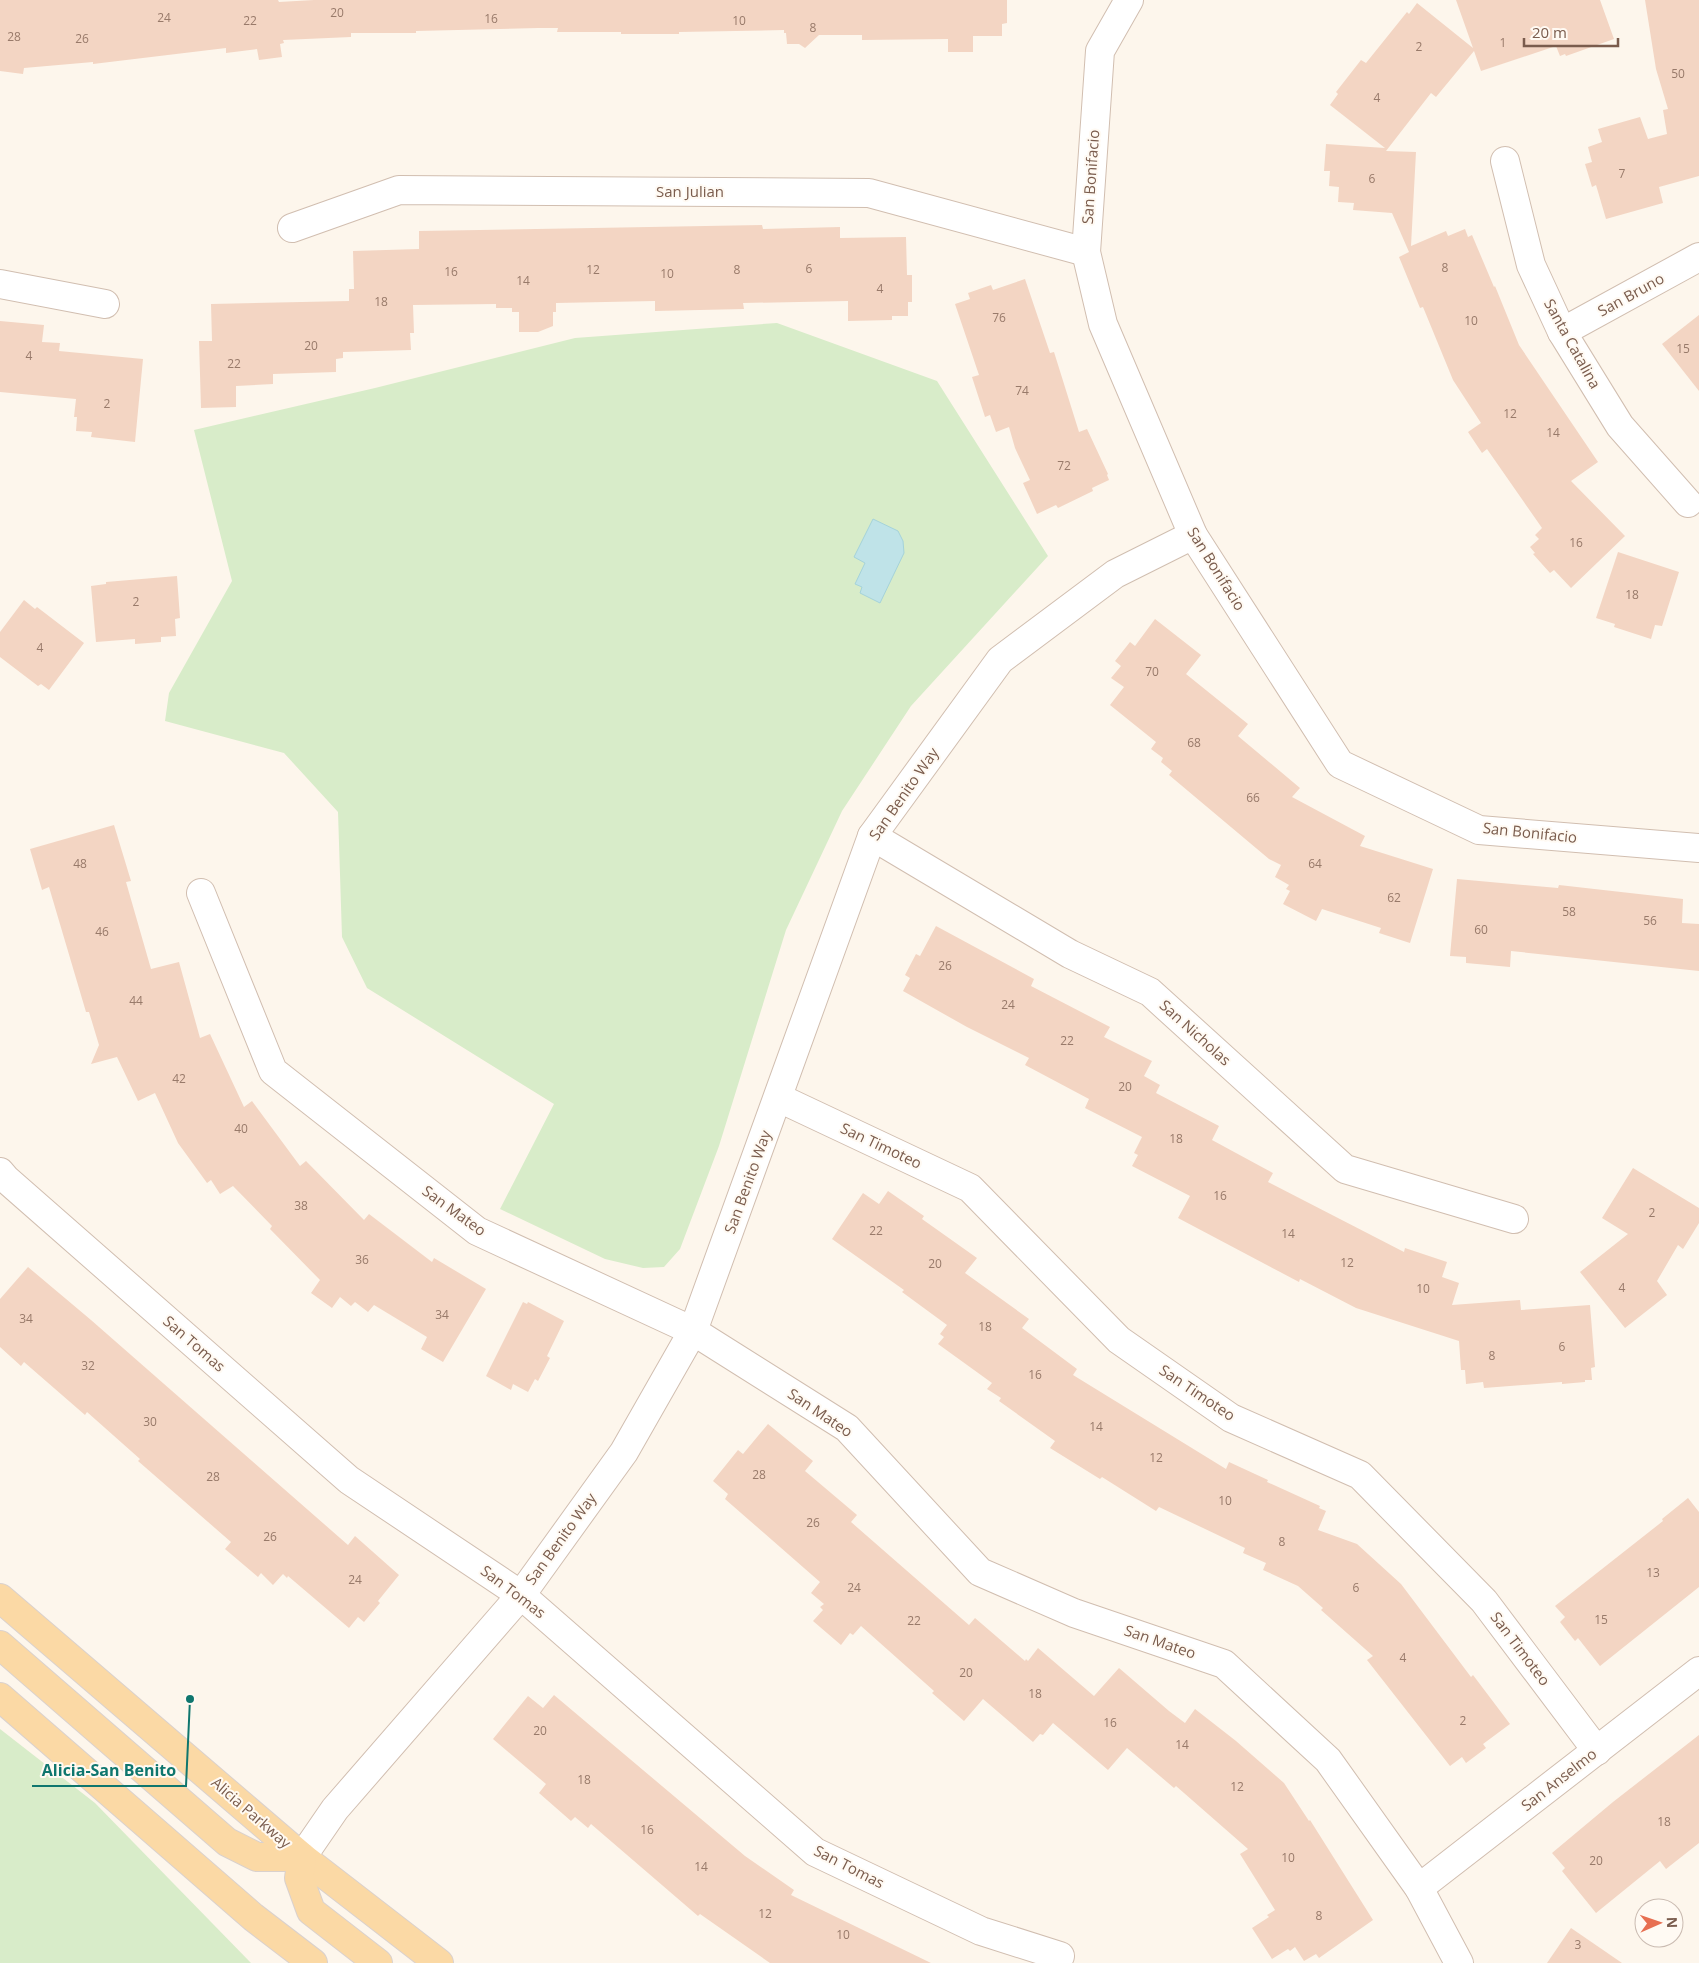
<svg xmlns="http://www.w3.org/2000/svg" width="1699" height="1963" font-family="'Open Sans',sans-serif">
  <style>
    .green { fill: #d8ecc9 }
    .water { fill: #bfe3e8; stroke: #a5d3da }
    .building { fill: #f3d5c3 }
    .lines { fill: none; stroke-linecap: round; stroke-linejoin: round }
    .minor-casing { stroke: #d1beb0; stroke-width: 30 }
    .major-casing { stroke: #dad1cd; stroke-width: 30 }
    .minor { stroke: #fff; stroke-width: 28 }
    .major { stroke: #fbd9a5; stroke-width: 28 }
    .labels { text-anchor: middle; stroke-width: 4; stroke-linejoin: round; paint-order: stroke }
    .number-label { font-size: 12px; fill: #987a6a }
    .street-label { font-size: 15px; fill: #7a5c4d; stroke: #fffaf3 }
    .leader { fill: none; stroke: #0f766e; stroke-width: 2 }
    .callout-dot { fill: #0f766e; stroke: #fffaf3; stroke-width: 2 }
    .callout-label { font-size: 16px; text-anchor: middle; font-weight: bold; fill: #0f766e; stroke: #fffaf3; stroke-width: 4; stroke-linejoin: round; paint-order: stroke }
  </style>
  <rect width="100%" height="100%" fill="#fdf6ec"/>
  <g class="green">
    <path d="M 777,323 L 937,381 L 1048,556 L 911,706 L 842,811 L 786,930 L 719,1146 L 680,1249 L 664,1267 L 643,1268 L 605,1259 L 500,1209 L 554,1104 L 367,988 L 342,937 L 338,812 L 284,753 L 165,721 L 169,693 L 232,581 L 194,430 L 375,388 L 575,338 Z"/>
    <path d="M 0,1729 L 95,1803 L 251,1963 L 0,1963 Z"/>
  </g>
  <path class="water" d="M 873,519 L 898,531 L 903,541 L 904,553 L 880,603 L 860,593 L 862,587 L 855,584 L 865,563 L 854,557 Z"/>
  <g class="building">
    <path d="M 0,0 L 278,0 L 279,2 L 314,0 L 1007,0 L 1007,23 L 1002,24 L 1002,36 L 973,36 L 973,52 L 948,52 L 948,39 L 862,40 L 862,35 L 819,35 L 805,48 L 799,44 L 787,44 L 786,33 L 784,33 L 784,30 L 679,32 L 679,34 L 621,34 L 621,32 L 557,32 L 558,28 L 538,28 L 416,31 L 416,33 L 351,33 L 351,37 L 283,40 L 284,43 L 280,44 L 282,57 L 259,60 L 257,49 L 226,53 L 226,48 L 93,64 L 93,62 L 24,68 L 23,74 L 0,71 Z"/>
    <path d="M 1456,0 L 1600,0 L 1614,39 L 1566,56 L 1565,54 L 1560,56 L 1556,46 L 1481,71 L 1474,51 L 1436,97 L 1431,93 L 1386,151 L 1416,152 L 1411,246 L 1446,231 L 1448,236 L 1465,229 L 1468,237 L 1472,235 L 1494,287 L 1495,286 L 1519,345 L 1598,462 L 1571,481 L 1625,536 L 1571,588 L 1554,570 L 1550,573 L 1533,554 L 1535,553 L 1530,547 L 1539,539 L 1535,535 L 1542,528 L 1487,449 L 1482,453 L 1468,432 L 1481,423 L 1453,380 L 1423,307 L 1420,308 L 1399,257 L 1409,252 L 1392,213 L 1353,210 L 1354,203 L 1338,202 L 1339,187 L 1329,186 L 1330,171 L 1324,171 L 1326,144 L 1385,148 L 1330,105 L 1338,94 L 1336,92 L 1361,60 L 1366,63 L 1407,12 L 1409,14 L 1417,3 L 1473,48 Z"/>
    <path d="M 1645,0 L 1699,0 L 1699,176 L 1659,187 L 1663,203 L 1606,219 L 1596,185 L 1592,187 L 1585,164 L 1592,162 L 1588,147 L 1602,142 L 1598,129 L 1640,117 L 1648,139 L 1667,134 L 1663,110 L 1668,109 L 1656,69 Z"/>
    <path d="M 762,225 L 763,229 L 840,227 L 840,238 L 906,237 L 907,275 L 912,275 L 912,302 L 908,302 L 908,316 L 892,316 L 892,320 L 848,321 L 848,301 L 743,303 L 744,309 L 655,311 L 655,301 L 556,303 L 556,312 L 553,312 L 553,326 L 538,332 L 519,332 L 519,312 L 512,312 L 512,308 L 496,308 L 496,304 L 413,305 L 414,333 L 410,333 L 411,350 L 343,352 L 343,358 L 336,359 L 336,372 L 273,374 L 273,384 L 236,386 L 236,407 L 201,408 L 199,341 L 212,341 L 211,304 L 349,301 L 349,289 L 354,289 L 353,251 L 419,249 L 419,231 Z"/>
    <path d="M 1025,279 L 1050,353 L 1054,352 L 1079,432 L 1087,429 L 1108,474 L 1107,475 L 1109,480 L 1092,488 L 1093,491 L 1058,508 L 1056,505 L 1037,514 L 1023,483 L 1030,480 L 1015,448 L 1009,427 L 996,432 L 990,415 L 985,417 L 972,377 L 979,375 L 955,304 L 970,299 L 968,293 L 991,285 L 993,290 Z"/>
    <path d="M 1699,315 L 1699,391 L 1662,344 Z"/>
    <path d="M 0,321 L 44,325 L 42,342 L 60,343 L 59,351 L 143,359 L 135,442 L 91,437 L 92,432 L 76,431 L 77,417 L 74,417 L 76,399 L 0,392 Z"/>
    <path d="M 1618,552 L 1679,572 L 1662,626 L 1655,625 L 1651,639 L 1614,627 L 1615,624 L 1596,618 Z"/>
    <path d="M 177,576 L 180,618 L 175,619 L 176,636 L 161,637 L 161,642 L 135,644 L 135,639 L 96,642 L 91,586 L 106,584 L 106,582 Z"/>
    <path d="M 24,600 L 35,609 L 37,607 L 84,643 L 49,690 L 41,684 L 38,686 L 0,657 L 0,632 Z"/>
    <path d="M 1155,619 L 1201,655 L 1186,674 L 1248,724 L 1238,736 L 1300,788 L 1292,797 L 1365,836 L 1360,846 L 1433,869 L 1410,943 L 1379,933 L 1381,928 L 1322,909 L 1316,921 L 1283,904 L 1290,891 L 1286,889 L 1289,885 L 1275,877 L 1281,865 L 1269,859 L 1169,775 L 1172,771 L 1161,762 L 1163,758 L 1151,749 L 1156,742 L 1110,705 L 1124,687 L 1111,678 L 1121,666 L 1115,661 L 1130,642 L 1135,646 Z"/>
    <path d="M 114,825 L 131,881 L 126,882 L 151,969 L 179,962 L 200,1038 L 210,1034 L 244,1107 L 252,1101 L 300,1166 L 306,1161 L 364,1220 L 369,1214 L 432,1262 L 434,1258 L 486,1289 L 443,1362 L 421,1349 L 427,1337 L 374,1305 L 368,1312 L 355,1302 L 351,1306 L 340,1297 L 332,1308 L 311,1293 L 320,1280 L 270,1229 L 272,1226 L 233,1186 L 220,1194 L 211,1180 L 207,1183 L 178,1143 L 155,1093 L 138,1101 L 117,1057 L 91,1064 L 99,1045 L 89,1012 L 86,1012 L 49,887 L 42,890 L 30,849 Z"/>
    <path d="M 1457,879 L 1558,888 L 1559,885 L 1683,899 L 1682,923 L 1699,924 L 1699,971 L 1511,951 L 1510,967 L 1466,963 L 1466,957 L 1450,956 Z"/>
    <path d="M 936,926 L 1034,979 L 1031,986 L 1110,1027 L 1104,1037 L 1152,1061 L 1144,1076 L 1160,1085 L 1156,1093 L 1219,1126 L 1212,1140 L 1273,1173 L 1268,1182 L 1404,1252 L 1405,1248 L 1447,1262 L 1442,1277 L 1459,1283 L 1452,1305 L 1520,1300 L 1521,1310 L 1590,1305 L 1595,1367 L 1591,1368 L 1592,1380 L 1585,1380 L 1585,1382 L 1562,1384 L 1562,1382 L 1484,1388 L 1483,1382 L 1466,1384 L 1465,1370 L 1461,1370 L 1459,1341 L 1356,1308 L 1300,1279 L 1299,1282 L 1178,1218 L 1190,1196 L 1132,1166 L 1138,1155 L 1134,1153 L 1142,1137 L 1085,1108 L 1089,1099 L 1025,1065 L 1029,1058 L 967,1027 L 903,991 L 910,978 L 905,975 L 916,954 L 920,956 Z"/>
    <path d="M 1633,1168 L 1699,1208 L 1699,1223 L 1683,1249 L 1678,1245 L 1657,1281 L 1667,1295 L 1625,1328 L 1580,1272 L 1628,1234 L 1602,1218 Z"/>
    <path d="M 888,1191 L 924,1216 L 922,1219 L 977,1258 L 965,1273 L 1029,1319 L 1022,1328 L 1077,1369 L 1073,1375 L 1226,1469 L 1229,1462 L 1268,1480 L 1267,1482 L 1320,1506 L 1319,1508 L 1326,1511 L 1318,1530 L 1357,1544 L 1401,1584 L 1471,1677 L 1473,1675 L 1510,1724 L 1483,1744 L 1486,1748 L 1466,1763 L 1462,1757 L 1450,1766 L 1367,1660 L 1373,1656 L 1321,1610 L 1323,1608 L 1298,1586 L 1263,1570 L 1266,1563 L 1243,1553 L 1245,1548 L 1159,1507 L 1156,1511 L 1102,1477 L 1100,1479 L 1050,1448 L 1055,1441 L 999,1401 L 1001,1398 L 987,1389 L 992,1383 L 938,1344 L 944,1337 L 940,1334 L 947,1325 L 902,1292 L 904,1290 L 832,1239 L 863,1193 L 879,1204 Z"/>
    <path d="M 28,1267 L 91,1320 L 348,1545 L 355,1536 L 399,1575 L 378,1601 L 380,1603 L 364,1622 L 358,1617 L 349,1628 L 288,1576 L 287,1578 L 283,1574 L 273,1585 L 261,1573 L 258,1577 L 225,1549 L 231,1542 L 138,1461 L 140,1459 L 87,1412 L 85,1415 L 24,1362 L 21,1366 L 0,1347 L 0,1299 Z"/>
    <path d="M 523,1302 L 527,1304 L 528,1302 L 564,1321 L 547,1356 L 550,1358 L 538,1381 L 535,1379 L 528,1392 L 513,1384 L 511,1390 L 486,1376 Z"/>
    <path d="M 768,1424 L 813,1461 L 805,1471 L 857,1515 L 851,1522 L 969,1625 L 975,1618 L 1025,1661 L 1026,1659 L 1028,1661 L 1038,1648 L 1094,1696 L 1119,1668 L 1169,1711 L 1185,1723 L 1195,1709 L 1236,1741 L 1284,1783 L 1309,1821 L 1310,1820 L 1373,1920 L 1319,1958 L 1316,1954 L 1304,1961 L 1295,1947 L 1290,1951 L 1288,1949 L 1272,1959 L 1252,1928 L 1269,1917 L 1267,1915 L 1275,1910 L 1240,1854 L 1248,1849 L 1176,1786 L 1174,1788 L 1127,1748 L 1108,1770 L 1053,1723 L 1043,1735 L 1040,1734 L 1033,1742 L 983,1699 L 964,1721 L 932,1693 L 934,1691 L 861,1626 L 853,1635 L 850,1633 L 841,1645 L 813,1621 L 823,1610 L 820,1607 L 824,1604 L 811,1593 L 820,1582 L 725,1499 L 728,1494 L 713,1481 L 738,1450 L 743,1454 Z"/>
    <path d="M 1688,1498 L 1699,1512 L 1699,1587 L 1600,1666 L 1578,1638 L 1575,1641 L 1560,1622 L 1565,1617 L 1555,1606 L 1663,1521 L 1662,1519 Z"/>
    <path d="M 554,1695 L 745,1856 L 794,1890 L 791,1895 L 931,1963 L 770,1963 L 700,1914 L 698,1916 L 591,1824 L 588,1828 L 575,1817 L 571,1821 L 539,1793 L 546,1784 L 493,1739 L 528,1696 L 543,1708 Z"/>
    <path d="M 1699,1735 L 1699,1843 L 1666,1869 L 1660,1861 L 1596,1913 L 1562,1871 L 1565,1868 L 1552,1853 L 1613,1802 Z"/>
    <path d="M 1571,1928 L 1622,1963 L 1547,1963 Z"/>
  </g>
  <g class="lines">
    <g class="minor-casing">
      <g id="minor">
        <path d="M 1129,0 L 1100,51 L 1086,252 L 1103,324 L 1193,535 L 1340,764 L 1479,830 L 1699,848"/>
        <path d="M 1505,161 L 1531,265 L 1562,332 L 1620,426 L 1688,503"/>
        <path d="M 292,228 L 399,190 L 869,193 L 1086,252"/>
        <path d="M 0,284 L 105,304"/>
        <path d="M 1562,332 L 1699,257"/>
        <path d="M 872,836 L 1070,954 L 1150,992 L 1345,1169 L 1514,1219"/>
        <path d="M 201,893 L 273,1071 L 477,1231 L 693,1331 L 847,1428 L 980,1572 L 1074,1613 L 1224,1664 L 1328,1760 L 1419,1888 L 1459,1963"/>
        <path d="M 779,1098 L 970,1188 L 1119,1340 L 1231,1418 L 1360,1475 L 1484,1601 L 1597,1751"/>
        <path d="M 0,1172 L 6,1179 L 349,1480 L 521,1595 L 815,1852 L 981,1931 L 1060,1956"/>
        <path d="M 302,1857 L 335,1809 L 521,1595 L 624,1452 L 693,1331 L 872,836 L 1000,660 L 1115,574 L 1193,535"/>
        <path d="M 1419,1888 L 1699,1671"/>
      </g>
    </g>
    <g class="major-casing">
      <g id="major">
        <path d="M 0,1598 L 302,1857 L 439,1963"/>
        <path d="M 0,1645 L 227,1842 L 257,1857 L 302,1857 L 299,1878 L 311,1911 L 378,1963"/>
        <path d="M 0,1697 L 253,1917 L 313,1963"/>
      </g>
    </g>
    <use href="#minor" class="minor"/>
    <use href="#major" class="major"/>
  </g>
  <g class="labels">
    <g class="number-label">
      <text x="337" y="17">20</text>
      <text x="164" y="22">24</text>
      <text x="491" y="23">16</text>
      <text x="250" y="25">22</text>
      <text x="739" y="25">10</text>
      <text x="813" y="32">8</text>
      <text x="14" y="41">28</text>
      <text x="82" y="43">26</text>
      <text x="1503" y="47">1</text>
      <text x="1419" y="51">2</text>
      <text x="1678" y="78">50</text>
      <text x="1377" y="102">4</text>
      <text x="1622" y="178">7</text>
      <text x="1372" y="183">6</text>
      <text x="1445" y="272">8</text>
      <text x="809" y="273">6</text>
      <text x="593" y="274">12</text>
      <text x="737" y="274">8</text>
      <text x="451" y="276">16</text>
      <text x="667" y="278">10</text>
      <text x="523" y="285">14</text>
      <text x="880" y="293">4</text>
      <text x="381" y="306">18</text>
      <text x="999" y="322">76</text>
      <text x="1471" y="325">10</text>
      <text x="311" y="350">20</text>
      <text x="1683" y="353">15</text>
      <text x="29" y="360">4</text>
      <text x="234" y="368">22</text>
      <text x="1022" y="395">74</text>
      <text x="107" y="408">2</text>
      <text x="1510" y="418">12</text>
      <text x="1553" y="437">14</text>
      <text x="1064" y="470">72</text>
      <text x="1576" y="547">16</text>
      <text x="1632" y="599">18</text>
      <text x="136" y="606">2</text>
      <text x="40" y="652">4</text>
      <text x="1152" y="676">70</text>
      <text x="1194" y="747">68</text>
      <text x="1253" y="802">66</text>
      <text x="80" y="868">48</text>
      <text x="1315" y="868">64</text>
      <text x="1394" y="902">62</text>
      <text x="1569" y="916">58</text>
      <text x="1650" y="925">56</text>
      <text x="1481" y="934">60</text>
      <text x="102" y="936">46</text>
      <text x="945" y="970">26</text>
      <text x="136" y="1005">44</text>
      <text x="1008" y="1009">24</text>
      <text x="1067" y="1045">22</text>
      <text x="179" y="1083">42</text>
      <text x="1125" y="1091">20</text>
      <text x="241" y="1133">40</text>
      <text x="1176" y="1143">18</text>
      <text x="1220" y="1200">16</text>
      <text x="301" y="1210">38</text>
      <text x="1652" y="1217">2</text>
      <text x="876" y="1235">22</text>
      <text x="1288" y="1238">14</text>
      <text x="362" y="1264">36</text>
      <text x="1347" y="1267">12</text>
      <text x="935" y="1268">20</text>
      <text x="1622" y="1292">4</text>
      <text x="1423" y="1293">10</text>
      <text x="442" y="1319">34</text>
      <text x="26" y="1323">34</text>
      <text x="985" y="1331">18</text>
      <text x="1562" y="1351">6</text>
      <text x="1492" y="1360">8</text>
      <text x="88" y="1370">32</text>
      <text x="1035" y="1379">16</text>
      <text x="150" y="1426">30</text>
      <text x="1096" y="1431">14</text>
      <text x="1156" y="1462">12</text>
      <text x="759" y="1479">28</text>
      <text x="213" y="1481">28</text>
      <text x="1225" y="1505">10</text>
      <text x="813" y="1527">26</text>
      <text x="270" y="1541">26</text>
      <text x="1282" y="1546">8</text>
      <text x="1653" y="1577">13</text>
      <text x="355" y="1584">24</text>
      <text x="854" y="1592">24</text>
      <text x="1356" y="1592">6</text>
      <text x="1601" y="1624">15</text>
      <text x="914" y="1625">22</text>
      <text x="1403" y="1662">4</text>
      <text x="966" y="1677">20</text>
      <text x="1035" y="1698">18</text>
      <text x="1463" y="1725">2</text>
      <text x="1110" y="1727">16</text>
      <text x="540" y="1735">20</text>
      <text x="1182" y="1749">14</text>
      <text x="584" y="1784">18</text>
      <text x="1237" y="1791">12</text>
      <text x="1664" y="1826">18</text>
      <text x="647" y="1834">16</text>
      <text x="1288" y="1862">10</text>
      <text x="1596" y="1865">20</text>
      <text x="701" y="1871">14</text>
      <text x="765" y="1918">12</text>
      <text x="1319" y="1920">8</text>
      <text x="843" y="1939">10</text>
      <text x="1578" y="1949">3</text>
    </g>
    <g class="street-label">
      <text transform="translate(1091 177) rotate(-86)" y="5">San Bonifacio</text>
      <text x="690" y="197">San Julian</text>
      <text transform="translate(1631 295) rotate(-29)" y="5">San Bruno</text>
      <text transform="translate(1572 344) rotate(61)" y="5">Santa Catalina</text>
      <text transform="translate(1216 569) rotate(58)" y="5">San Bonifacio</text>
      <text transform="translate(904 794) rotate(-55)" y="5">San Benito Way</text>
      <text transform="translate(1530 833) rotate(6)" y="5">San Bonifacio</text>
      <text transform="translate(1195 1033) rotate(42)" y="5">San Nicholas</text>
      <text transform="translate(881 1146) rotate(25)" y="5">San Timoteo</text>
      <text transform="translate(748 1182) rotate(-70)" y="5">San Benito Way</text>
      <text transform="translate(454 1211) rotate(36)" y="5">San Mateo</text>
      <text transform="translate(194 1344) rotate(41)" y="5">San Tomas</text>
      <text transform="translate(1197 1393) rotate(34)" y="5">San Timoteo</text>
      <text transform="translate(820 1413) rotate(34)" y="5">San Mateo</text>
      <text transform="translate(561 1539) rotate(-54)" y="5">San Benito Way</text>
      <text transform="translate(513 1592) rotate(37)" y="5">San Tomas</text>
      <text transform="translate(1160 1642) rotate(19)" y="5">San Mateo</text>
      <text transform="translate(1520 1649) rotate(53)" y="5">San Timoteo</text>
      <text transform="translate(1559 1780) rotate(-38)" y="5">San Anselmo</text>
      <text transform="translate(251 1813) rotate(41)" y="5">Alicia Parkway</text>
      <text transform="translate(849 1867) rotate(27)" y="5">San Tomas</text>
    </g>
  </g>
  <path class="leader" d="M190 1699L186 1786H32"/>
  <circle class="callout-dot" cx="190" cy="1699" r="5"/>
  <g class="callout-label">
    <text x="109" y="1776">Alicia-San Benito</text>
  </g>
  <g transform="translate(1659 1923) rotate(88)"><circle r="24" fill="#fffaf3" stroke="#cabbb1"/>
  <path d="M0-4L9 19L0 12L-9 19Z" fill="#e76f51"/>
  <text y="-8" font-size="14" font-weight="bold" text-anchor="middle" fill="#7a5c4d">N</text>
  </g>
  <path d="M1524 38v8h94v-8" fill="none" stroke="#7a5c4d" stroke-width="2.5"/>
  <text x="1532" y="38" font-size="15" fill="#7a5c4d" stroke="#fffaf3" stroke-width="4" paint-order="stroke">20 m</text>
</svg>
